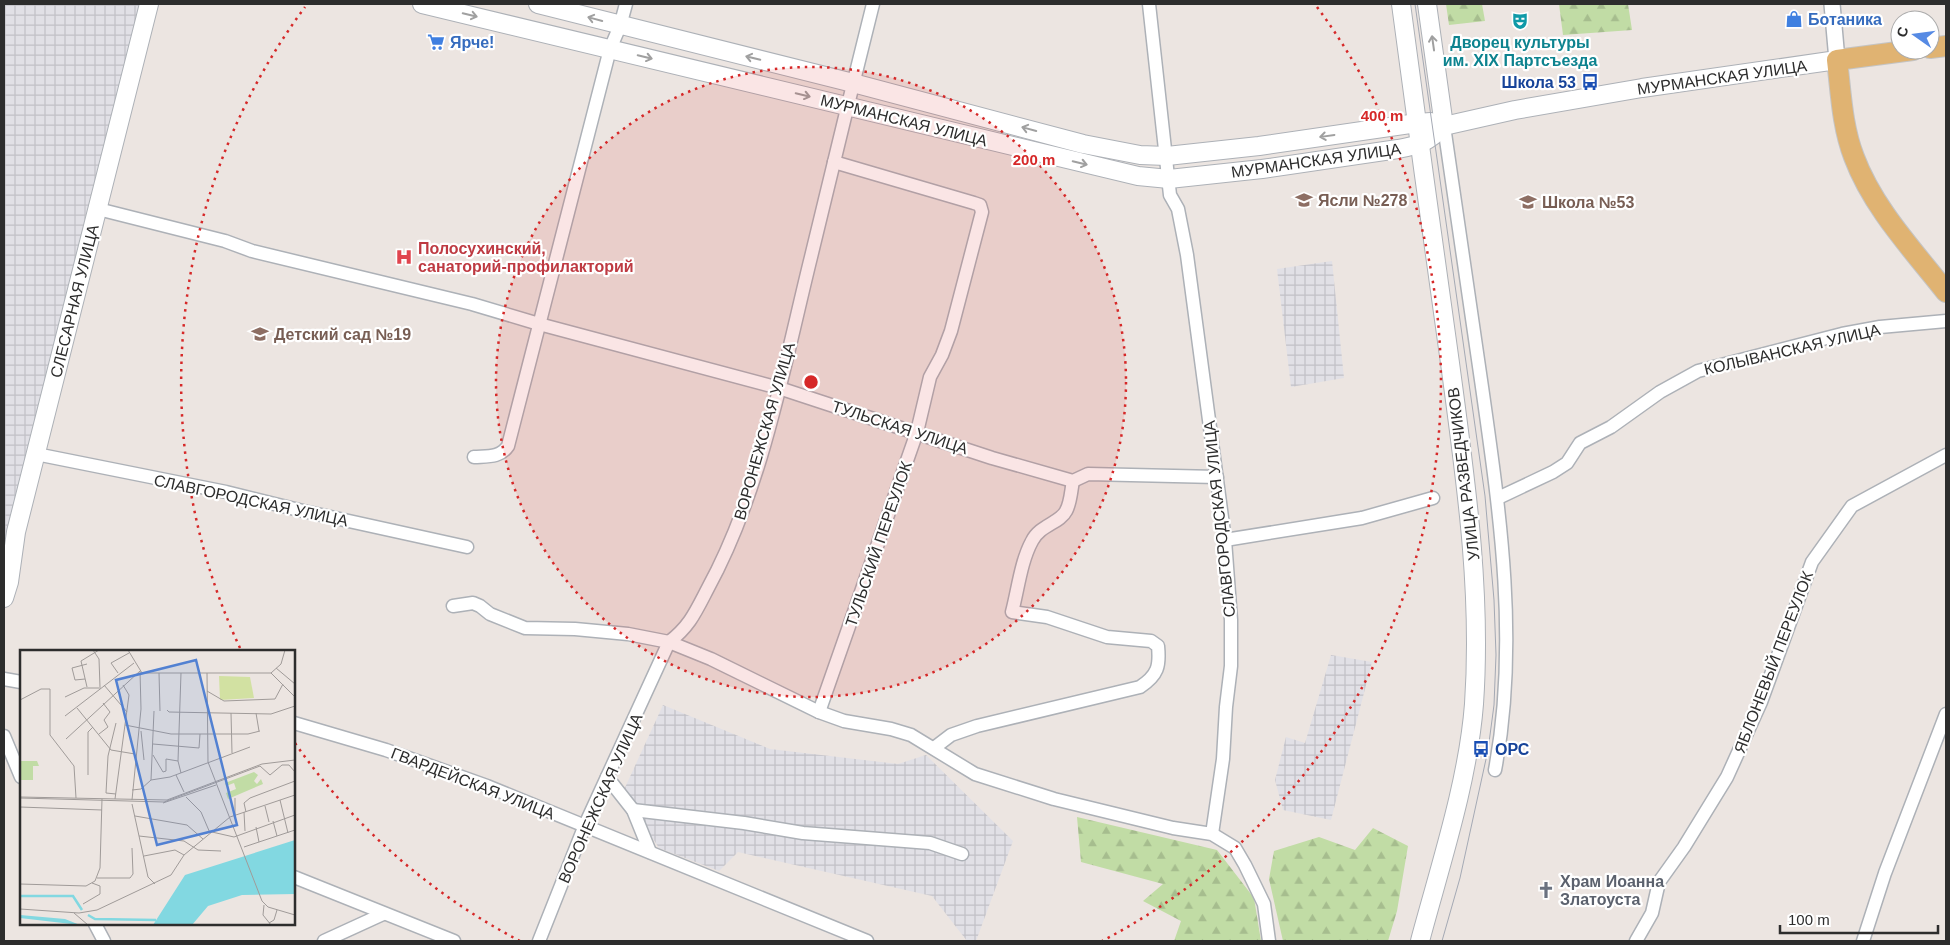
<svg xmlns="http://www.w3.org/2000/svg" width="1950" height="945" font-family="Arial,sans-serif">
  <style>
    .industrial { fill: url(#industrial-grid) }
    .forest { fill: url(#forest-firs) }
    .lines { fill: none; stroke-linecap: round; stroke-linejoin: round }
    .minor-casing { stroke: #adb1b7; stroke-width: 15 }
    .tertiary-casing { stroke: #adb1b7; stroke-width: 18 }
    .secondary-casing { stroke: #adb1b7; stroke-width: 20 }
    .primary-casing { stroke: #c4c4c4; stroke-width: 22 }
    .minor { stroke: #fff; stroke-width: 12 }
    .tertiary { stroke: #fff; stroke-width: 15 }
    .secondary { stroke: #fff; stroke-width: 18 }
    .primary { stroke: #e0b372; stroke-width: 20 }
    .tram { stroke: #a4a9b4; stroke-width: 1 }
    .oneway { stroke: #a0a0a0 }
    .ring { fill: none; stroke: #d62828; stroke-width: 2.5; stroke-dasharray: 2.5 5 }
    .labels { text-anchor: middle; stroke-width: 4.5; stroke-linejoin: round; paint-order: stroke }
    .shop-label { font-size: 16px; font-weight: bold; fill: #366cbe; stroke: #fff; text-anchor: start }
    .culture-label { font-size: 16px; font-weight: bold; fill: #0d838f; stroke: #fff }
    .street-label { font-size: 16px; fill: #2d2d2d; stroke: #fff }
    .transit-label { font-size: 16px; font-weight: bold; fill: #164399; stroke: #fff; text-anchor: end }
    .education-label { font-size: 16px; font-weight: bold; fill: #785e54; stroke: #fff; text-anchor: start }
    .health-label { font-size: 16px; font-weight: bold; fill: #be3a42; stroke: #fff; text-anchor: start }
    .worship-label { font-size: 16px; font-weight: bold; fill: #5b616d; stroke: #fff; text-anchor: start }
    .inset-river { fill: none; stroke: #82d8e1; stroke-width: 2.5 }
    .inset-road { fill: none; stroke: #a09b99; stroke-width: 1 }
    .view { fill: #5281d2; fill-opacity: 0.15; stroke: #5281d2; stroke-width: 2.5 }
    .inset-edge { fill: none; stroke: #2d2d2d; stroke-width: 2.5 }
    .centre { fill: #d62828; stroke: #fff; stroke-width: 2.5 }
    .ring-label { font-size: 15px; text-anchor: middle; font-weight: bold; fill: #d62828; stroke: #fff; stroke-width: 4.5; stroke-linejoin: round; paint-order: stroke }
  </style>
  <defs>
    <pattern id="industrial-grid" width="8" height="8" patternUnits="userSpaceOnUse" patternTransform="scale(1.25)"><rect width="8" height="8" fill="#e1e0e6"/><path d="M0 4h8M4 0v8" fill="none" stroke="#c1c0c6"/></pattern>
    <pattern id="forest-firs" width="22" height="20" patternUnits="userSpaceOnUse" patternTransform="scale(1.25)"><rect width="22" height="20" fill="#c1dca5"/><path d="M5 1l3.5 6h-7zM16 11l3.5 6h-7z" fill="#a6bd8e"/></pattern>
  </defs>
  <rect width="100%" height="100%" fill="#ece5e1"/>
  <g class="industrial">
    <path d="M 4,4 L 148,4 L 125,67 L 87,210 L 4,552 Z"/>
    <path d="M 1332,261 L 1344,378 L 1291,387 L 1277,269 Z"/>
    <path d="M 1331,655 L 1372,662 L 1331,820 L 1283,810 L 1275,780 L 1286,737 L 1305,743 Z"/>
    <path d="M 663,705 L 770,749 L 898,764 L 926,755 L 1013,841 L 976,941 L 967,941 L 932,896 L 738,852 L 719,871 L 659,848 L 623,792 Z"/>
  </g>
  <g class="forest">
    <path d="M 1446,4 L 1482,4 L 1485,21 L 1449,25 Z"/>
    <path d="M 1559,4 L 1628,4 L 1632,30 L 1563,35 Z"/>
    <path d="M 1077,817 L 1217,850 L 1254,898 L 1261,941 L 1174,941 L 1181,921 L 1143,901 L 1163,884 L 1081,862 Z"/>
    <path d="M 1373,828 L 1408,846 L 1397,911 L 1388,941 L 1283,941 L 1269,879 L 1274,851 L 1319,837 L 1355,850 Z"/>
  </g>
  <g class="lines">
    <g class="minor-casing">
      <g id="minor">
        <path d="M 1149,4 L 1170,195 L 1178,209 L 1187,255 L 1225,540 L 1231,620 L 1231,666 L 1226,707 L 1223,759 L 1212,834"/>
        <path d="M 1444,126 C 1457,213 1469,300 1482,387 C 1500,513 1519,643 1495,770"/>
        <path d="M 98,209 L 225,241 L 252,251 L 472,304 L 539,324 L 779,388 L 992,458 L 1073,481 L 1088,474 L 1217,477"/>
        <path d="M 36,454 L 226,492 L 303,511 L 467,547"/>
        <path d="M 474,457 C 487,456 500,458 508,446 L 610,49 L 620,26 L 626,4"/>
        <path d="M 1498,498 L 1553,472 L 1567,463 L 1580,443 L 1611,427 L 1660,392 L 1698,371 L 1842,334 L 1880,327 L 1946,321"/>
        <path d="M 1225,540 L 1362,518 L 1433,498"/>
        <path d="M 453,606 L 473,603 L 480,606 L 490,614 L 525,628 L 575,629 L 628,634 L 669,642 L 711,659 L 819,712 L 844,721 L 891,729 L 911,735 L 975,774 L 1054,799 L 1173,828 L 1212,834 L 1235,848 L 1245,865 L 1264,904 L 1269,941"/>
        <path d="M 4,679 L 21,682"/>
        <path d="M 819,712 L 917,432 L 930,377 L 942,355 L 951,331 L 982,212 L 980,205 L 974,203 L 834,162"/>
        <path d="M 294,723 L 386,750 L 487,786 L 867,941"/>
        <path d="M 4,736 L 21,777"/>
        <path d="M 934,748 L 951,735 L 977,726 L 1140,687 C 1158,675 1160,666 1158,646 L 1151,641 L 1107,637 L 1047,617 L 1012,612 C 1018,589 1021,561 1032,541 C 1040,525 1060,523 1066,511 C 1071,502 1071,490 1073,481"/>
        <path d="M 607,777 L 633,810 L 650,852"/>
        <path d="M 633,810 L 744,823 L 803,833 L 930,843 L 962,854"/>
        <path d="M 294,877 L 454,941"/>
        <path d="M 95,924 L 104,941"/>
        <path d="M 324,941 L 383,914"/>
        <path d="M 539,941 L 585,825 L 669,642 C 690,626 696,611 708,588 C 762,489 784,366 811,257 C 831,173 852,88 873,4"/>
        <path d="M 1636,941 L 1652,913 L 1659,882 L 1684,847 L 1727,777 L 1761,702 L 1812,562 L 1852,506 L 1946,455"/>
        <path d="M 1863,941 L 1885,873 L 1946,714"/>
      </g>
    </g>
    <g class="tertiary-casing">
      <path id="tertiary" d="M 1832,4 L 1837,60"/>
    </g>
    <g class="secondary-casing">
      <g id="secondary">
        <path d="M 422,4 L 1138,176 L 1169,179 L 1262,169 L 1398,149 C 1420,145 1428,142 1444,126"/>
        <path d="M 538,4 L 853,83 L 1083,144 L 1140,155 L 1167,156 L 1259,146 L 1417,123 L 1431,122 L 1444,126 L 1515,110 L 1642,88 L 1837,60"/>
        <path d="M 1401,4 C 1417,124 1433,243 1450,363 C 1465,476 1482,589 1474,704 C 1468,782 1440,866 1420,941"/>
        <path d="M 1427,4 L 1444,126"/>
        <path d="M 4,598 L 9,582 L 16,532 L 149,4"/>
      </g>
    </g>
    <g class="primary-casing">
      <g id="primary">
        <path d="M 1930,48 L 1946,46"/>
        <path d="M 1913,50 L 1837,60 C 1841,93 1842,126 1854,157 C 1873,208 1913,250 1946,292"/>
      </g>
    </g>
    <use href="#minor" class="minor"/>
    <use href="#tertiary" class="tertiary"/>
    <use href="#secondary" class="secondary"/>
    <use href="#primary" class="primary"/>
    <path class="tram" d="M 1415,4 L 1485,496 L 1494,600 L 1496,655 L 1494,705 L 1488,750 L 1460,878 L 1442,941"/>
  </g>
  <defs><path id="oneway-shaft" d="M-6 0H5M1.5-3L5.5 0L1.5 3" fill="none" stroke-width="1.6" stroke-linecap="round" stroke-linejoin="round" transform="scale(1.25)"/></defs>
  <g class="oneway">
    <use href="#oneway-shaft" transform="translate(470 15) rotate(14)"/>
    <use href="#oneway-shaft" transform="translate(595 19) rotate(-165)"/>
    <use href="#oneway-shaft" transform="translate(1433 43) rotate(-98)"/>
    <use href="#oneway-shaft" transform="translate(645 57) rotate(13)"/>
    <use href="#oneway-shaft" transform="translate(753 58) rotate(-166)"/>
    <use href="#oneway-shaft" transform="translate(803 95) rotate(13)"/>
    <use href="#oneway-shaft" transform="translate(1029 129) rotate(-165)"/>
    <use href="#oneway-shaft" transform="translate(1327 136) rotate(172)"/>
    <use href="#oneway-shaft" transform="translate(1080 163) rotate(13)"/>
  </g>
  <circle cx="811" cy="382" r="315" fill="#d62828" fill-opacity=".12"/>
  <g class="ring">
    <circle cx="811" cy="382" r="315"/>
    <path d="M520 941A630 630 0 0 1 295 743M240 648A630 630 0 0 1 305 7M1317 7A630 630 0 0 1 1102 941"/>
  </g>
  <defs>
    <g id="shop-bare" transform="scale(1.35)"><path d="M-5-2.5h2.3a2.7 3.5 0 0 1 5.4 0H5L5.5 6h-11ZM-1.5-2.5h3a1.5 2.3 0 0 0-3 0Z" fill="#3f7fe0" stroke="#fff" stroke-width="2.5" paint-order="stroke"/></g>
    <g id="theatre-bare" transform="scale(1.35)"><path d="M-5-5.5Q0-4 5-5.5V0Q5 5 0 6Q-5 5-5 0ZM-3.3-2.5H-1v1.5H-3.3ZM1-2.5H3.3v1.5H1ZM-2.8 1Q0 5.5 2.8 1Z" fill="#0f9aa8" stroke="#fff" stroke-width="2.5" paint-order="stroke"/></g>
    <g id="supermarket-bare" transform="scale(1.35)"><path d="M-6-5.5h2.5l.6 2H6L4.5 2H-2.5L-4.4-4H-6ZM-1.5 3.2a1.3 1.3 0 1 0 .1 0ZM3 3.2a1.3 1.3 0 1 0 .1 0Z" fill="#3f7fe0" stroke="#fff" stroke-width="2.5" paint-order="stroke"/></g>
    <g id="bus-bare" transform="scale(1.35)"><path d="M-5-6H5V4H4V6H2V4H-2V6H-4V4H-5ZM-3.5-4V0h7V-4ZM-3.5 1.2v1.5H-2V1.2ZM2 1.2v1.5H3.5V1.2Z" fill="#1a4fb4" stroke="#fff" stroke-width="2.5" paint-order="stroke"/></g>
    <g id="school-bare" transform="scale(1.35)"><path d="M0-5L7-2L0 1L-7-2ZM-4 1L0 2.5L4 1V4Q0 6-4 4Z" fill="#8d6e63" stroke="#fff" stroke-width="2.5" paint-order="stroke"/></g>
    <g id="hospital-bare" transform="scale(1.35)"><path d="M-5-5h3v3.5h4V-5h3V5h-3V1.5h-4V5h-3Z" fill="#e0444e" stroke="#fff" stroke-width="2.5" paint-order="stroke"/></g>
    <g id="church-bare" transform="scale(1.35)"><path d="M-1.2-6h2.4v3.5h3.3v2.4h-3.3V6h-2.4V-.1h-3.3v-2.4h3.3Z" fill="#6b7280" stroke="#fff" stroke-width="2.5" paint-order="stroke"/></g>
  </defs>
  <g fill-rule="evenodd">
    <use href="#shop-bare" x="1794" y="19"/>
    <use href="#theatre-bare" x="1520" y="21"/>
    <use href="#supermarket-bare" x="436" y="42"/>
    <use href="#bus-bare" x="1590" y="82"/>
    <use href="#school-bare" x="1304" y="200"/>
    <use href="#school-bare" x="1528" y="202"/>
    <use href="#hospital-bare" x="404" y="257"/>
    <use href="#school-bare" x="260" y="334"/>
    <use href="#bus-bare" x="1481" y="749"/>
    <use href="#church-bare" x="1546" y="890"/>
  </g>
  <g class="labels">
    <g class="shop-label">
      <text x="1808" y="25">Ботаника</text>
      <text x="450" y="48">Ярче!</text>
    </g>
    <g class="culture-label">
      <text x="1520" y="48">Дворец культуры<tspan x="1520" dy="18">им. XIX Партсъезда</tspan></text>
    </g>
    <g class="street-label">
      <text transform="translate(1722 77) rotate(-8)" y="6">МУРМАНСКАЯ УЛИЦА</text>
      <text transform="translate(904 120) rotate(14)" y="6">МУРМАНСКАЯ УЛИЦА</text>
      <text transform="translate(1316 160) rotate(-8)" y="6">МУРМАНСКАЯ УЛИЦА</text>
      <text transform="translate(74 301) rotate(-76)" y="6">СЛЕСАРНАЯ УЛИЦА</text>
      <text transform="translate(1792 349) rotate(-13)" y="6">КОЛЫВАНСКАЯ УЛИЦА</text>
      <text transform="translate(900 427) rotate(18)" y="6">ТУЛЬСКАЯ УЛИЦА</text>
      <text transform="translate(764 431) rotate(-74)" y="6">ВОРОНЕЖСКАЯ УЛИЦА</text>
      <text transform="translate(1463 474) rotate(-97)" y="6">УЛИЦА РАЗВЕДЧИКОВ</text>
      <text transform="translate(251 500) rotate(12)" y="6">СЛАВГОРОДСКАЯ УЛИЦА</text>
      <text transform="translate(1219 519) rotate(-96)" y="6">СЛАВГОРОДСКАЯ УЛИЦА</text>
      <text transform="translate(878 544) rotate(-71)" y="6">ТУЛЬСКИЙ ПЕРЕУЛОК</text>
      <text transform="translate(1773 662) rotate(-69)" y="6">ЯБЛОНЕВЫЙ ПЕРЕУЛОК</text>
      <text transform="translate(473 783) rotate(21)" y="6">ГВАРДЕЙСКАЯ УЛИЦА</text>
      <text transform="translate(600 798) rotate(-66)" y="6">ВОРОНЕЖСКАЯ УЛИЦА</text>
    </g>
    <g class="transit-label">
      <text x="1576" y="88">Школа 53</text>
      <text x="1495" y="755" text-anchor="start">ОРС</text>
    </g>
    <g class="education-label">
      <text x="1318" y="206">Ясли №278</text>
      <text x="1542" y="208">Школа №53</text>
      <text x="274" y="340">Детский сад №19</text>
    </g>
    <g class="health-label">
      <text x="418" y="254">Полосухинский,<tspan x="418" dy="18">санаторий-профилакторий</tspan></text>
    </g>
    <g class="worship-label">
      <text x="1560" y="887">Храм Иоанна<tspan x="1560" dy="18">Златоуста</tspan></text>
    </g>
  </g>
  <g transform="translate(20 650)">
    <rect width="275" height="275" fill="#ece5e1"/>
    <path d="M 234,122 L 238,125 L 234,131 L 237,134 L 241,129 L 243,134 L 208,149 L 206,143 L 216,139 L 214,133 L 206,136 L 205,133 Z" fill="#c1dca5"/>
    <path d="M 0,111 L 17,111 L 19,116 L 13,116 L 13,130 L 0,130 Z" fill="#c1dca5"/>
    <path d="M 199,26 L 230,27 L 234,48 L 200,50 Z" fill="#d2e1a2"/>
    <path d="M 275,190 L 275,244 L 222,245 L 188,256 L 172,275 L 133,275 L 165,225 ZM 0,265 L 45,269 L 60,275 L 0,268 Z" fill="#82d8e1"/>
    <path class="inset-river" d="M 0,246 L 53,246 L 62,260M 68,265 L 75,269 L 136,270"/>
    <path class="inset-road" d="M 73,0 L 79,9 L 80,37M 108,0 L 122,23 L 251,23 L 275,47M 256,18 L 275,34M 98,23 L 91,13 L 109,3M 139,23 L 140,61M 161,23 L 158,111 L 161,123M 187,23 L 188,112 L 242,251 L 248,257 L 275,265M 251,23 L 261,14 L 265,0M 65,29 L 55,30 L 52,18 L 67,14M 84,35 L 107,62M 67,37 L 61,11 L 79,0M 187,41 L 204,51 L 255,49 L 263,34M 45,47 L 64,38 L 81,38M 0,50 L 21,39 L 30,39 L 30,85 L 54,116 L 56,148M 57,58 L 91,100 L 115,104M 147,60 L 149,62 L 251,64 L 275,56M 211,63 L 212,103M 236,63 L 239,81M 45,66 L 114,13M 96,73 L 88,106 L 86,143 L 96,144M 105,75 L 151,84 L 228,84 L 240,81M 121,81 L 124,110M 79,84 L 88,77 L 84,70 L 90,62 L 83,53M 46,89 L 120,21M 133,94 L 179,98 L 180,84M 133,105 L 143,122 L 146,121 L 146,109 L 158,111M 68,125 L 68,82 L 73,77M 156,125 L 164,142M 131,130 L 150,127 L 230,97M 131,130 L 134,61M 112,140 L 121,139 L 131,130M 0,147 L 147,150 L 242,114 L 275,110M 166,147 L 181,162 L 190,183M 0,148 L 144,152 L 240,116 L 250,125 L 262,115 L 269,115 L 275,122M 215,148 L 215,165M 95,149 L 109,45 L 103,35M 112,150 L 121,59 L 120,21M 260,150 L 268,183M 143,153 L 196,135M 112,154 L 128,227 L 135,234M 245,156 L 249,172M 0,157 L 82,160M 224,162 L 225,181M 226,162 L 224,153 L 230,148 L 275,131M 115,166 L 167,175 L 183,189M 210,167 L 275,145M 253,171 L 257,186M 236,177 L 239,192M 192,182 L 214,187 L 275,165M 119,186 L 164,191 L 178,200 L 201,201M 224,197 L 275,180M 124,206 L 155,200 L 164,205M 77,228 L 110,228 L 113,224 L 112,198M 0,234 L 66,236 L 75,231 L 80,218 L 82,149M 63,254 L 80,244 L 80,236 L 72,233M 244,255 L 243,265 L 251,275M 0,259 L 59,263 L 77,260 L 151,225 L 164,205 L 210,167M 54,263 L 68,275M 249,273 L 254,270 L 257,260"/>
    <path class="view" d="M 176,10 L 217,175 L 137,195 L 96,30 Z"/>
    <rect width="275" height="275" class="inset-edge"/>
  </g>
  <circle cx="811" cy="382" r="8" class="centre"/>
  <g class="ring-label">
    <text x="1382" y="121">400 m</text>
    <text x="1034" y="165">200 m</text>
  </g>
  <rect width="1950" height="945" fill="none" stroke="#2d2d2d" stroke-width="10"/>
  <g transform="translate(1915 35) rotate(284)"><circle r="24" fill="#ffffff" stroke="#ababab"/>
  <path d="M0-4L9 19L0 12L-9 19Z" fill="#568ae4"/>
  <text y="-8" font-size="14" font-weight="bold" text-anchor="middle" fill="#2d2d2d">С</text>
  </g>
  <path d="M1780 925v8h158v-8" fill="none" stroke="#2d2d2d" stroke-width="2.5"/>
  <text x="1788" y="925" font-size="15" fill="#2d2d2d" stroke="#ffffff" stroke-width="4" paint-order="stroke">100 m</text>
</svg>
